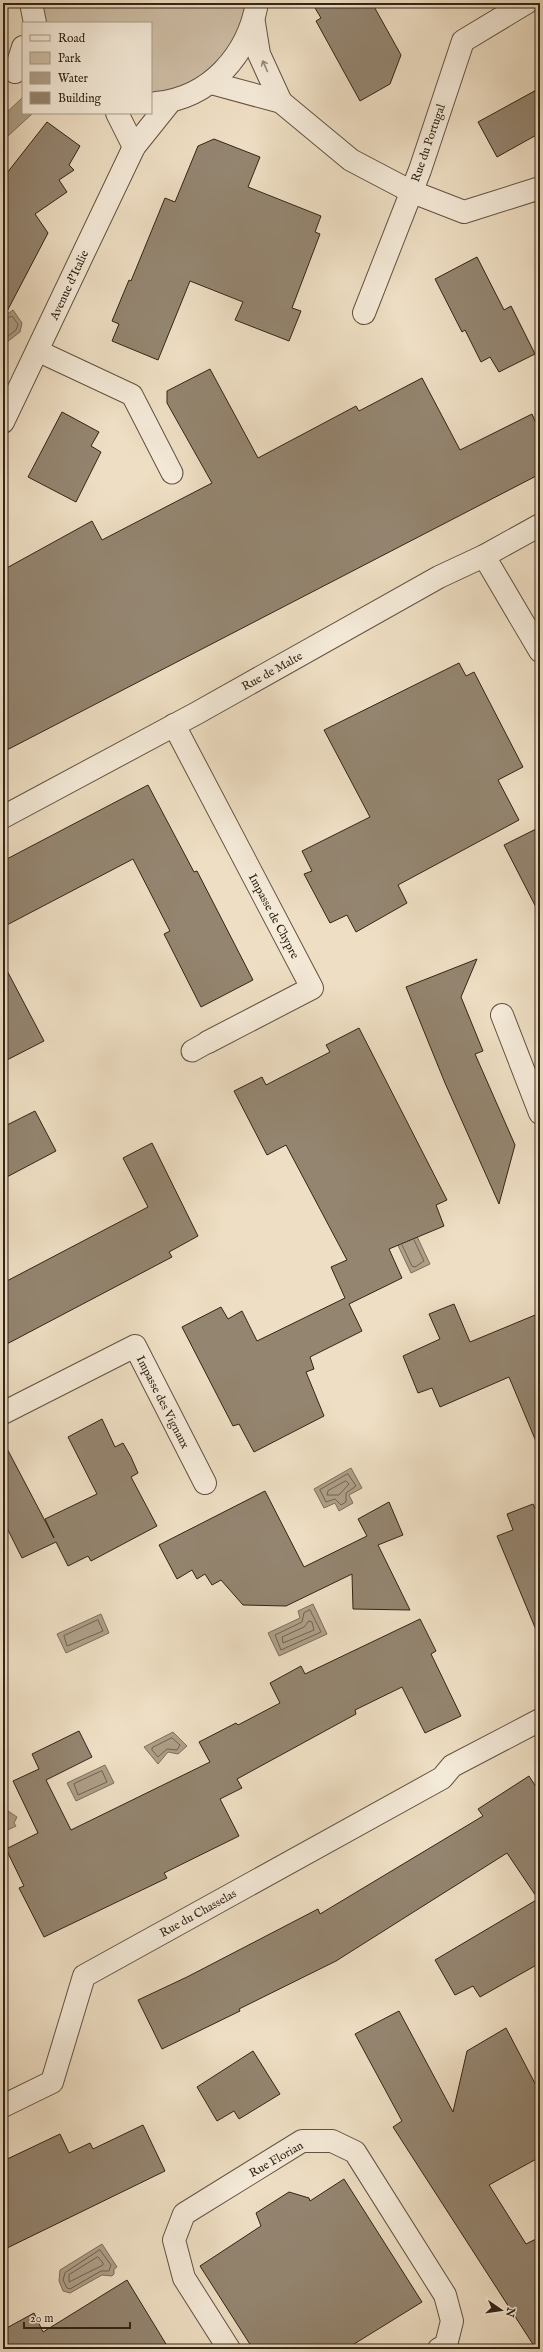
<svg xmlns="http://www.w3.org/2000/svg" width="543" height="2352" font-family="'IM FELL English',serif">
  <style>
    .green { fill: #cebea6; stroke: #80715e }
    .water { fill: #ae9f88; stroke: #7d6e5a }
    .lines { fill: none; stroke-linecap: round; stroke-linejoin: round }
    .shore { stroke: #70624f; stroke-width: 1 }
    .building { fill: #948570; stroke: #332416 }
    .lane-casing { stroke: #625241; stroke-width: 23 }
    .street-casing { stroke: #625241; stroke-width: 24 }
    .lane { stroke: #f4ead8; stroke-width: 21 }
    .street { stroke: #f4ead8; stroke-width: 22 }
    .oneway { stroke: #948777 }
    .labels { text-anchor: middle; stroke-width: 3.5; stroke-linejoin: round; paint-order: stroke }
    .street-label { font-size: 12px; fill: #332416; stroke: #f4ead8 }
  </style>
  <rect width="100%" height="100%" fill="#eedec3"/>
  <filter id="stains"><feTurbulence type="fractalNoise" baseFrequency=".005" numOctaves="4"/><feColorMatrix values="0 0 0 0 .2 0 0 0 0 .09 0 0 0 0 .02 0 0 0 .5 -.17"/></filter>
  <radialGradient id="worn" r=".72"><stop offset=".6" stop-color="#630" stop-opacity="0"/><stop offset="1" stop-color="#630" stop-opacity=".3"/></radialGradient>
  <path class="green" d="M 31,3 L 257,3 L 238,56 L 151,104 L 151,23 L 35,23 Z"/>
  <g class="water">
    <path d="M 23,97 L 23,113 L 33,113 L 8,136 L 3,130 L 3,116 Z"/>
    <path d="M 13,310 L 22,323 L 20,332 L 3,345 L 3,317 Z"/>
    <path d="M 413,1228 L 430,1264 L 411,1273 L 394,1237 Z"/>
    <path d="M 351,1468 L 362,1488 L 349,1495 L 353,1503 L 339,1511 L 335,1503 L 324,1508 L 314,1489 Z"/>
    <path d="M 313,1604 L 327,1634 L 279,1656 L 268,1633 L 300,1618 L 298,1611 Z"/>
    <path d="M 101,1614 L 109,1633 L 66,1653 L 57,1634 Z"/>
    <path d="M 173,1732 L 187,1746 L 178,1754 L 168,1752 L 158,1764 L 144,1747 Z"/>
    <path d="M 105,1765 L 114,1783 L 76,1801 L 67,1783 Z"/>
    <path d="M 8,1811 L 17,1817 L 14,1823 L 16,1826 L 3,1832 L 3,1813 Z"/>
    <path d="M 102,2244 L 117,2267 L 114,2269 L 114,2274 L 112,2276 L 102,2275 L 70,2293 L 63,2291 L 59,2281 L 60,2270 Z"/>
  </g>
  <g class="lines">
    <g class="shore">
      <path d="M 3,340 L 16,330 L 18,324 L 12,316 L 4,320"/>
      <path d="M 402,1245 L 412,1266 L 415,1267 L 424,1261 L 414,1240"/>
      <path d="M 348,1474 L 356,1486 L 346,1493 L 346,1502 L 341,1505 L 335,1499 L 326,1502 L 320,1490 Z"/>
      <path d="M 346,1481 L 349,1484 L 339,1495 L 327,1495 L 328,1491 Z"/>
      <path d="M 310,1610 L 321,1632 L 281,1650 L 275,1635 L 302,1622 L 304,1613 Z"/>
      <path d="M 98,1620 L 103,1631 L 67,1646 L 64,1636 Z"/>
      <path d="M 309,1621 L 312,1622 L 314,1630 L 283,1643 L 282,1637 L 304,1627 Z"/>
      <path d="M 172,1738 L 180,1745 L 177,1750 L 167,1749 L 158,1757 L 152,1750 L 152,1748 Z"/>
      <path d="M 102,1771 L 107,1782 L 78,1795 L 74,1784 Z"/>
      <path d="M 100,2250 L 111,2265 L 109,2271 L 101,2271 L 70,2289 L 67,2288 L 63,2280 L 65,2273 Z"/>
      <path d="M 98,2257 L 103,2263 L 103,2265 L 69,2282 L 69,2275 Z"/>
    </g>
  </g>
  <g class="building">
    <path d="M 312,3 L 372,3 L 401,55 L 390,84 L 360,101 L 316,21 L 321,18 Z"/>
    <path d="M 540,88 L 540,133 L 497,157 L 478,122 Z"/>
    <path d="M 47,122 L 80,146 L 69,165 L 74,170 L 59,180 L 67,192 L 35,214 L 48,233 L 3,319 L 3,178 Z"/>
    <path d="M 214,139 L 260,157 L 248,187 L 321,216 L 315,232 L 320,234 L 292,308 L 301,311 L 289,341 L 235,320 L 243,302 L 190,281 L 158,360 L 112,341 L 119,324 L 112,321 L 129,280 L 131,281 L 165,198 L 175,202 L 198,146 Z"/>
    <path d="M 477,257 L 504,310 L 511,306 L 535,354 L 499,372 L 490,357 L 481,362 L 465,330 L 462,332 L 435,279 Z"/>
    <path d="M 210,369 L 258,458 L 356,406 L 359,411 L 422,378 L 460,450 L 532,414 L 540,433 L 540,474 L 3,752 L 3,570 L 92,521 L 102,540 L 212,483 L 167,403 L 167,391 Z"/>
    <path d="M 62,412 L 99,432 L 91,446 L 101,452 L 76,502 L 28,477 Z"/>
    <path d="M 459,663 L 466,676 L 474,672 L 523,767 L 498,780 L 519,820 L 398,885 L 407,903 L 356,932 L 347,915 L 330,923 L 304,874 L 312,871 L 302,851 L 370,817 L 324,730 Z"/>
    <path d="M 148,785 L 194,872 L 197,871 L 253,980 L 201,1007 L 164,934 L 170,931 L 133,859 L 3,927 L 3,861 Z"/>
    <path d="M 540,827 L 540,915 L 504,845 Z"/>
    <path d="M 477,959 L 461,997 L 483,1051 L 475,1054 L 515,1145 L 499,1204 L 445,1083 L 406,987 Z"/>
    <path d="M 3,963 L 44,1041 L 3,1062 Z"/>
    <path d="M 359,1028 L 447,1200 L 436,1205 L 444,1226 L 389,1249 L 402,1278 L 349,1304 L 362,1331 L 310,1357 L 314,1369 L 306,1372 L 324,1416 L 254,1452 L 239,1424 L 233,1426 L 182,1327 L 221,1307 L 228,1319 L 242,1311 L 257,1341 L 345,1298 L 331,1267 L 347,1260 L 286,1145 L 267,1155 L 234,1091 L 262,1077 L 266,1085 L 330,1052 L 326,1045 Z"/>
    <path d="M 35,1111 L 56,1151 L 3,1179 L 3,1127 Z"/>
    <path d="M 152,1143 L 198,1236 L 169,1252 L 172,1257 L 3,1346 L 3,1283 L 148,1207 L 123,1158 Z"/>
    <path d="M 454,1304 L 470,1342 L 540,1313 L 540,1451 L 509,1377 L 440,1407 L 432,1388 L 418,1393 L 403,1356 L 440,1339 L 429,1314 Z"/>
    <path d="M 102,1419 L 115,1447 L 123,1443 L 131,1457 L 138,1473 L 131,1477 L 157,1526 L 91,1561 L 88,1556 L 68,1566 L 56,1542 L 22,1558 L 3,1520 L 3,1441 L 54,1538 L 45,1519 L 97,1494 L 68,1437 Z"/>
    <path d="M 265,1491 L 304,1567 L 367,1536 L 358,1519 L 389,1502 L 403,1535 L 378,1545 L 410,1610 L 353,1609 L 352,1574 L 286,1606 L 243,1605 L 221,1580 L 212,1585 L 205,1574 L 197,1579 L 192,1570 L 177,1579 L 159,1545 Z"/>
    <path d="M 533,1504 L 540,1519 L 539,1637 L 497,1536 L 513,1530 L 507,1514 Z"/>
    <path d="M 420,1619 L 436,1651 L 431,1654 L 461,1716 L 425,1733 L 402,1687 L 355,1710 L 356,1714 L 237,1779 L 242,1788 L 220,1799 L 239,1836 L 164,1873 L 167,1878 L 44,1937 L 19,1888 L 24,1886 L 6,1849 L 38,1833 L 13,1781 L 39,1769 L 32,1754 L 79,1731 L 92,1757 L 46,1780 L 71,1830 L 210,1762 L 199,1742 L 236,1723 L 238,1725 L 280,1703 L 270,1683 L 301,1666 L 305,1674 Z"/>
    <path d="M 529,1776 L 540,1793 L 540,1963 L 480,1997 L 473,1986 L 455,1995 L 435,1960 L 538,1899 L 507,1853 L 336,1961 L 239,2009 L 240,2011 L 162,2049 L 138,2000 L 187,1977 L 318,1909 L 320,1914 L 483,1816 L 478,1809 Z"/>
    <path d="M 399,2011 L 453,2112 L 467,2051 L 506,2028 L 540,2093 L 540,2157 L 489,2185 L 526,2244 L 540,2237 L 540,2349 L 536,2349 L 393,2127 L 402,2121 L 355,2034 Z"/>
    <path d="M 253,2051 L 280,2094 L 239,2119 L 234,2111 L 217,2121 L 197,2087 Z"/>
    <path d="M 143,2125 L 165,2171 L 3,2250 L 3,2161 L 60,2134 L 69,2153 L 90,2143 L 93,2149 Z"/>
    <path d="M 344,2179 L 422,2302 L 346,2349 L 253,2349 L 200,2266 L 261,2226 L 256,2213 L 289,2192 L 309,2198 L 310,2201 Z"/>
    <path d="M 127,2280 L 169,2349 L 3,2349 L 3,2330 L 34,2313 L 43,2332 Z"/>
  </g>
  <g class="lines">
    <g class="lane-casing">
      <g id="lane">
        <path d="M 38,351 L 132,395 L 172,473"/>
        <path d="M 192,1051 L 208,1042"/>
      </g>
    </g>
    <g class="street-casing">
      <g id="street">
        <path d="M 31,3 L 35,23"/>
        <path d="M 254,23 L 259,54 L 281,102"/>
        <path d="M 15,72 L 23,47"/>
        <path d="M 211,83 L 281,102 L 351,160 L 410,191 L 464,212 L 540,188"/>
        <path d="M 156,103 C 210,98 248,55 257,3"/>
        <path d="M 117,113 L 134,147"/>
        <path d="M 364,313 L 420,170 L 463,41 L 526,3"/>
        <path d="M 3,422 L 134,147 L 170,102"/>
        <path d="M 484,556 L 540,651"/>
        <path d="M 174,725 L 312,988 L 208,1042"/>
        <path d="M 3,817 L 197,713 L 439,577 L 484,556 L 540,525"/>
        <path d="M 502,1015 L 540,1113"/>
        <path d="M 3,1413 L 135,1346 L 205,1483"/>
        <path d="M 3,2106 L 52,2082 L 84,1976 L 442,1778 L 452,1766 L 540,1720"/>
        <path d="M 229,2349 L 184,2278 L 174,2240 L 184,2214 L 302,2141 L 332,2141 L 355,2152 L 445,2295 L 452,2321 L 446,2345 L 439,2349"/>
      </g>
    </g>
    <use href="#lane" class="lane"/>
    <use href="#street" class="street"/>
  </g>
  <defs><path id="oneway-shaft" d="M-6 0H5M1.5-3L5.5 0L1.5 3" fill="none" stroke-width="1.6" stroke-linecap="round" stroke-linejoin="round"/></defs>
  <use class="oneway" href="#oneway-shaft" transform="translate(265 66) rotate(-114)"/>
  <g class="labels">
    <g class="street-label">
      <text transform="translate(428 143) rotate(-71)" y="4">Rue du Portugal</text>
      <text transform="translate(69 285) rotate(-65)" y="4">Avenue d'Italie</text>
      <text transform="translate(272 671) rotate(-29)" y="4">Rue de Malte</text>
      <text transform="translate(274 916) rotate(62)" y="4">Impasse de Chypre</text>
      <text transform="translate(163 1402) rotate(63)" y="4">Impasse des Vignaux</text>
      <text transform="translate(198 1913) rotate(-29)" y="4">Rue du Chasselas</text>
      <text transform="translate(276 2159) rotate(-30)" y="4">Rue Florian</text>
    </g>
  </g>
  <rect width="543" height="2352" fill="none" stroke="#eedec3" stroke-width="16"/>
  <rect x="4" y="4" width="535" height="2344" fill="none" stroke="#332416" stroke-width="2"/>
  <rect x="8" y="8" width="527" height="2336" fill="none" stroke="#332416"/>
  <rect x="22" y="22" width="130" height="92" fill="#f4ead8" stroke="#a79b8a"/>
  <rect x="30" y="35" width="20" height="6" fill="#f4ead8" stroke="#a79b8a"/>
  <text x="58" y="42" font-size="12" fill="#332416">Road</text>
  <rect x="30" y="52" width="20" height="12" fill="#cebea6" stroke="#a79b8a"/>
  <text x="58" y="62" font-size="12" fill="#332416">Park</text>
  <rect x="30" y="72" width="20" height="12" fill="#ae9f88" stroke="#a79b8a"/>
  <text x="58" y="82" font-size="12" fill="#332416">Water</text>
  <rect x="30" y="92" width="20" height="12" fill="#948570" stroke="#a79b8a"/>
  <text x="58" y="102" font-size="12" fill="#332416">Building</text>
  <g transform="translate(501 2310) rotate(103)" stroke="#f4ead8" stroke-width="3" paint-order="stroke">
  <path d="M0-3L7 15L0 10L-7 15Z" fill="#332416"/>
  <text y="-6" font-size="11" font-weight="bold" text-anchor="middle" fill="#332416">N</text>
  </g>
  <path d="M24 2322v6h106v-6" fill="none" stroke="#332416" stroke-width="2"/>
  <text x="30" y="2322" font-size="12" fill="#332416" stroke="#f4ead8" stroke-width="3" paint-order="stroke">20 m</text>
  <rect width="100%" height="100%" filter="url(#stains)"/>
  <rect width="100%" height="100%" fill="url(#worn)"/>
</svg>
